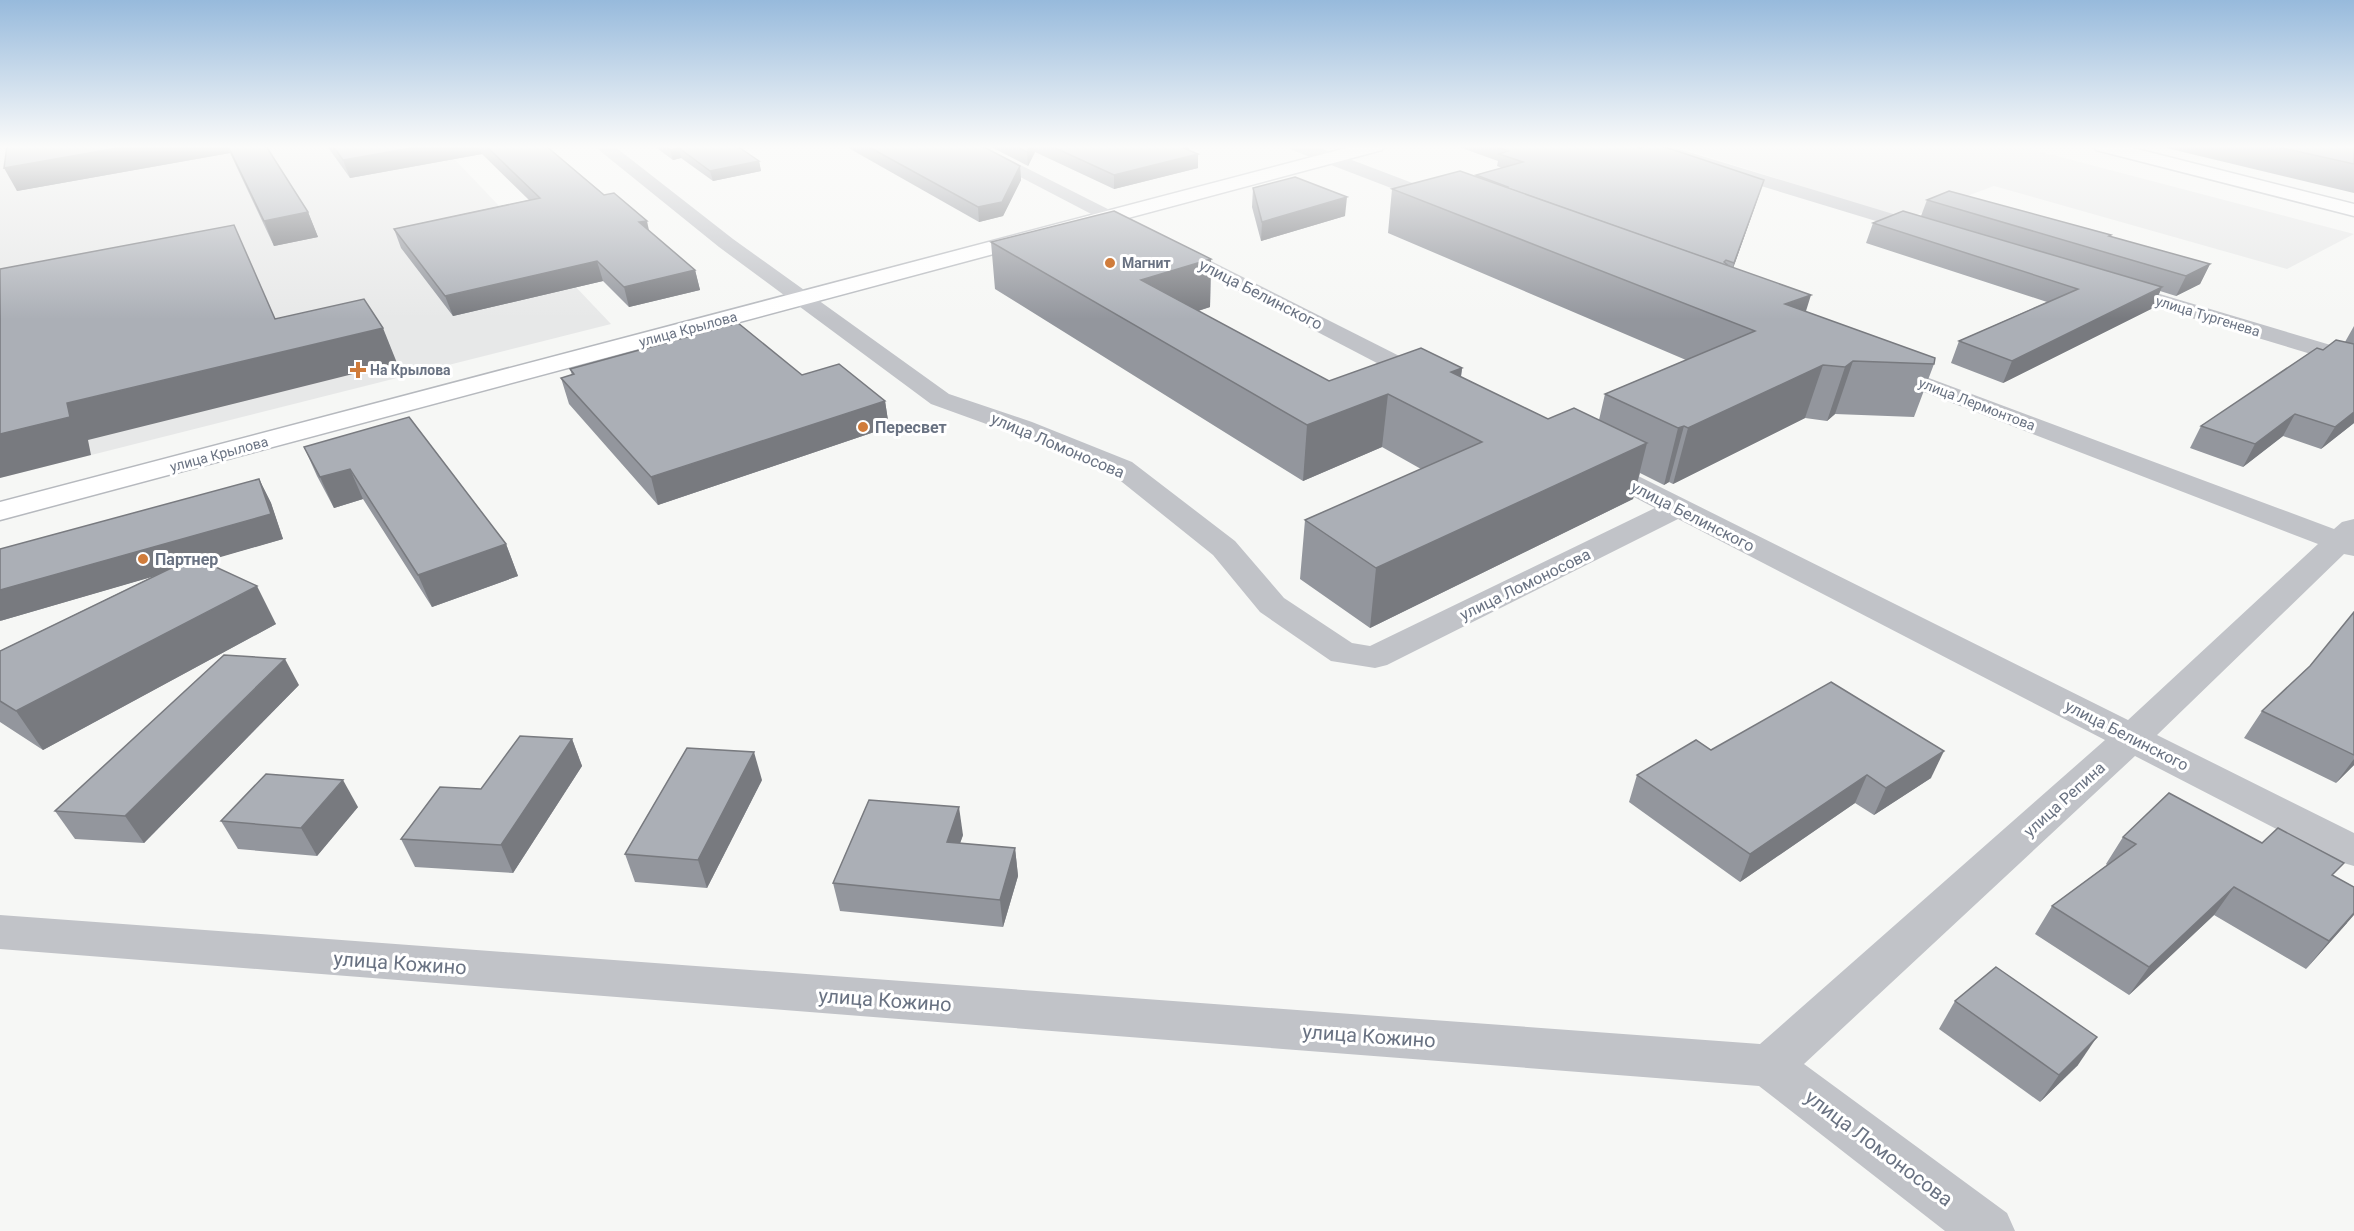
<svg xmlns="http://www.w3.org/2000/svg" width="2354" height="1231" font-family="Roboto,sans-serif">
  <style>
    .built { fill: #e7e8e8 }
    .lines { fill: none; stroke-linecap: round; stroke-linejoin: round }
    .secondary-casing { stroke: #b6b9be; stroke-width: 3 }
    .street { fill: #c1c3c8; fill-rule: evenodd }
    .secondary { fill: #fff; fill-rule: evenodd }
    .wall { fill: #93969d }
    .shaded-wall { fill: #787a7f }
    .building { fill: #abafb6; stroke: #787a7f; stroke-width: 1.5 }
    .poi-dot { fill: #d07c3b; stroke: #fff; stroke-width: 2 }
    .labels { text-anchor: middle; stroke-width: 6; stroke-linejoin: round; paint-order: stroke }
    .far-poi-label { font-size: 14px; font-weight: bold; fill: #697282; stroke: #fff; text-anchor: start }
    .far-street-label { font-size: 14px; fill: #697282; stroke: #fff }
    .street-label { font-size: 16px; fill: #697282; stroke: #fff }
    .poi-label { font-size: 16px; font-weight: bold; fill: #697282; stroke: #fff; text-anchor: start }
    .near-street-label { font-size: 20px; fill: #697282; stroke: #fff }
  </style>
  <rect width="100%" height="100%" fill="#f6f7f5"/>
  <g class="built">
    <path d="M 0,146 L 442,146 L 611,324 L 0,478 Z"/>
    <path d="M 1674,146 L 2019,146 L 2354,234 L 2287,269 L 1994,186 L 1905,219 Z"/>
  </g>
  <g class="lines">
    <g class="secondary-casing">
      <g id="secondary">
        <path d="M 1354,146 L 1384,146 L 1382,150 L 0,520 L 0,502 Z"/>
        <path d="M 2094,146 L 2125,146 L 2354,204 L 2354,216 L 2096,150 Z"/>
      </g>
    </g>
    <g class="street">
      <path d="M 594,146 L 614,146 L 733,239 L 949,394 L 1032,422 L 1132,462 L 1235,541 L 1284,598 L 1352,643 L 1370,646 L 1655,508 L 1586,472 L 1582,466 L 1586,460 L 1596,458 L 1606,460 L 2128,720 L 2318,544 L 1877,374 L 1874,369 L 1877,364 L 1886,362 L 2334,529 L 2342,522 L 2354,519 L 2354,556 L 2344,554 L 2157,735 L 2354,833 L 2354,866 L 2340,862 L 2135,756 L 1804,1064 L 2007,1213 L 2015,1231 L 1945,1231 L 1759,1086 L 0,949 L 0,915 L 1760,1044 L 2105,740 L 1678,519 L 1387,665 L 1375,668 L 1331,661 L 1260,612 L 1213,555 L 1112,474 L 1014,434 L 931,404 L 719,247 Z"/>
      <path d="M 961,146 L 983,146 L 1439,376 L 1443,381 L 1439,386 L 1430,389 L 1421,386 Z"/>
      <path d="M 1290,146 L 1315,146 L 1452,198 L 1455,202 L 1445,208 L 1438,206 L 1292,150 Z"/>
      <path d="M 1641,146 L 1669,146 L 1936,227 L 1939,231 L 1936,235 L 1922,235 L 1643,150 Z"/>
      <path d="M 2113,280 L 2354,352 L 2354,367 L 2105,292 L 2102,287 L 2105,282 Z"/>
    </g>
    <use href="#secondary" class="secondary"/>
  </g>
  <g class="wall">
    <path d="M 7,146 L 266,146 L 308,212 L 318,237 L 274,246 L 230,153 L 17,191 Z"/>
    <path d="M 327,146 L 546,146 L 695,270 L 700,290 L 629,307 L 603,281 L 453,316 L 401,248 L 394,229 L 529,200 L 482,154 L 350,178 Z"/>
    <path d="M 654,146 L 737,146 L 759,161 L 761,171 L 713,181 L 681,158 L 673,160 Z"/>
    <path d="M 845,146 L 982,146 L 1020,166 L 1021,180 L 1003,216 L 979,222 Z"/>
    <path d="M 989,146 L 1189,146 L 1189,150 L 1198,154 L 1198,168 L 1114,189 L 1035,152 L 1028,166 Z"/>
    <path d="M 1456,146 L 1636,146 L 1760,192 L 1733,268 L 1806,312 L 1934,364 L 1914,417 L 1835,414 L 1827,421 L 1805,418 L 1673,484 L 1669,482 L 1664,485 L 1640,473 L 1633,499 L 1370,628 L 1300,579 L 1305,520 L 1421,469 L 1382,447 L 1303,481 L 995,289 L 991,242 L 1211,259 L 1210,307 L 1198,311 L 1329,381 L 1462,368 L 1461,377 L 1548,419 L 1599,420 L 1605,394 L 1686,360 L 1388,233 L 1392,189 L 1475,176 L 1476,175 L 1502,168 L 1497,166 L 1498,161 Z"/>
    <path d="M 2158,146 L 2354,146 L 2354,193 Z"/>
    <path d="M 1253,188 L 1345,216 L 1261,241 L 1252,207 Z"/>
    <path d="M 1927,200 L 2111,237 L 2210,264 L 2200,284 L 2176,296 L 2160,291 L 2153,308 L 2003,383 L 1951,363 L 1959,341 L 2047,302 L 1866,243 L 1873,223 L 1921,216 Z"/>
    <path d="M 2354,326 L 2354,423 L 2321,449 L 2283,436 L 2243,467 L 2190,448 L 2201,426 L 2345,342 Z"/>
    <path d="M 570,369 L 802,375 L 885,401 L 889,427 L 658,505 L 569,404 L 561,378 L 572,375 Z"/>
    <path d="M 304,447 L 506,544 L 518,576 L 432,607 L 363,499 L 334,508 L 317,476 Z"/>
    <path d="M 259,479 L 271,503 L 283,539 L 204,561 L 276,624 L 43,750 L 0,722 L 0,651 L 154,576 L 0,621 Z"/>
    <path d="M 2354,612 L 2354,765 L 2336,783 L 2244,738 L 2262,711 L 2310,666 Z"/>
    <path d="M 299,685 L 144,843 L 75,839 L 55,811 Z"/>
    <path d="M 572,739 L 582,766 L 513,873 L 415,867 L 401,839 L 481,789 Z"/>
    <path d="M 1711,750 L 1931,778 L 1874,815 L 1855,803 L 1740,882 L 1629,802 L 1637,775 Z"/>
    <path d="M 762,780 L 707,888 L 635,882 L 625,854 Z"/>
    <path d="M 358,807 L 317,856 L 238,849 L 221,821 Z"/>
    <path d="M 963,835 L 960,843 L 1015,848 L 1018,876 L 1003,927 L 840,911 L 833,883 Z"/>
    <path d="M 2123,837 L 2262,843 L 2334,876 L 2347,923 L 2306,969 L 2214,915 L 2129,995 L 2035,934 L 2052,906 L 2107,865 L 2106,864 Z"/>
    <path d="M 1955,1001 L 2078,1065 L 2040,1102 L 1939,1029 Z"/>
  </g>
  <g class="shaded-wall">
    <path d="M 129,146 L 227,146 L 230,153 L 17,191 L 4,168 Z"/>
    <path d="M 423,146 L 479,146 L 482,154 L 350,178 L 343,160 Z"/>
    <path d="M 1030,146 L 1034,146 L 1035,152 L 1028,166 L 1027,152 Z"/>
    <path d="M 1187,146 L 1189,146 L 1189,156 L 1198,154 L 1198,168 L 1114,189 L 1114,175 Z"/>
    <path d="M 679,148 L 681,158 L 673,160 L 670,150 Z"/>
    <path d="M 759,161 L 761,171 L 713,181 L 710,171 Z"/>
    <path d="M 1020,166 L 1021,180 L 1003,216 L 979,222 L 978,207 Z"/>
    <path d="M 1764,180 L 1760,192 L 1730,277 L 1734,263 Z"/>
    <path d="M 1347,197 L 1345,216 L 1261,241 L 1262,222 Z"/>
    <path d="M 308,212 L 318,237 L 274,246 L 264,221 Z"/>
    <path d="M 647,221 L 651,240 L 639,222 Z"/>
    <path d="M 1211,259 L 1210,307 L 1142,329 L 1141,280 Z"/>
    <path d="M 597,261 L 603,281 L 453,316 L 445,296 Z"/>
    <path d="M 2210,264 L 2200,284 L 2176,296 L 2186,276 Z"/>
    <path d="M 695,270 L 700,290 L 629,307 L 624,287 Z"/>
    <path d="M 2162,287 L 2153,308 L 2003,383 L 2012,361 Z"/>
    <path d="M 1811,295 L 1795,346 L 1785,304 Z"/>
    <path d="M 383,328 L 397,363 L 88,440 L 91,455 L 0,478 L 0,434 L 67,403 Z"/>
    <path d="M 1853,361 L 1835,414 L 1827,421 L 1845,367 Z"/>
    <path d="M 1823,365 L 1805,418 L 1673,484 L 1688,428 Z"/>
    <path d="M 1462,368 L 1455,421 L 1451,372 Z"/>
    <path d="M 1388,394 L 1382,447 L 1303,481 L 1307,425 Z"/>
    <path d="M 885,401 L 889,427 L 658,505 L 651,477 Z"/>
    <path d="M 2354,412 L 2354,423 L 2321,449 L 2335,427 Z"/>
    <path d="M 2295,414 L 2283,436 L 2243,467 L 2255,444 Z"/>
    <path d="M 1684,426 L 1669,482 L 1664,485 L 1678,428 Z"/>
    <path d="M 1647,443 L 1633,499 L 1370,628 L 1376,568 Z"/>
    <path d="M 350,469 L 363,499 L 334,508 L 320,477 Z"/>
    <path d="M 259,479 L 271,503 L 283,539 L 0,621 L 0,590 Z"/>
    <path d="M 506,544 L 518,576 L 432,607 L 418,575 Z"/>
    <path d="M 257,586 L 276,624 L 43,750 L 16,711 Z"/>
    <path d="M 285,659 L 299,685 L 144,843 L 125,816 Z"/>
    <path d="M 572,739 L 582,766 L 513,873 L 501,845 Z"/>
    <path d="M 1944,751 L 1931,778 L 1874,815 L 1886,788 Z"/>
    <path d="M 754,752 L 762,780 L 707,888 L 698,860 Z"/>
    <path d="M 2354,759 L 2354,765 L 2336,783 Z"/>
    <path d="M 1867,775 L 1855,803 L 1740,882 L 1750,854 Z"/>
    <path d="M 343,780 L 358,807 L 317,856 L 301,828 Z"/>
    <path d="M 959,807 L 963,835 L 951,869 L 947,842 Z"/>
    <path d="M 1015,848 L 1018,876 L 1003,927 L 1000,900 Z"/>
    <path d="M 2234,887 L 2214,915 L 2129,995 L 2149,967 Z"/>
    <path d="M 2354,913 L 2354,915 L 2347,923 L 2306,969 L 2329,941 Z"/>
    <path d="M 2097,1037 L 2078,1065 L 2040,1102 L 2059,1075 Z"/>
  </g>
  <g class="building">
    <path d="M 7,146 L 129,146 L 4,168 Z"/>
    <path d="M 228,146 L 266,146 L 308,212 L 264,221 Z"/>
    <path d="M 333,146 L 423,146 L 343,160 Z"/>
    <path d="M 486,146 L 546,146 L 604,195 L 614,193 L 647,221 L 639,222 L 695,270 L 624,287 L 597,261 L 445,296 L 394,229 L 540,198 Z"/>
    <path d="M 666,146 L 737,146 L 759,161 L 710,171 L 679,148 L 670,150 Z"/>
    <path d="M 867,146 L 982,146 L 1020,166 L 1002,202 L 978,207 Z"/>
    <path d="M 1015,146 L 1030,146 L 1027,152 Z"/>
    <path d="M 1051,146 L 1187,146 L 1184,148 L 1198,154 L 1114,175 Z"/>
    <path d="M 1494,146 L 1636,146 L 1640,148 L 1645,146 L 1662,146 L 1764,180 L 1734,263 L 1726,260 L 1724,262 L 1730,267 L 1507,188 L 1508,187 L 1476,175 L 1523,162 L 1499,154 L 1508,151 Z"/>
    <path d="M 2274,146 L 2354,146 L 2354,164 Z"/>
    <path d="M 1460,171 L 1811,295 L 1785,304 L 1935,358 L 1934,364 L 1853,361 L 1845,367 L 1823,365 L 1688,428 L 1684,426 L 1678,428 L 1605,394 L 1755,331 L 1392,189 Z"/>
    <path d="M 1295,177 L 1347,197 L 1262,222 L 1253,188 Z"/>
    <path d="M 1949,191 L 2111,235 L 2109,236 L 2210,264 L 2186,276 L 1927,200 Z"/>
    <path d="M 1114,211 L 1211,259 L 1141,280 L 1329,381 L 1421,348 L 1462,368 L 1451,372 L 1548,419 L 1574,408 L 1647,443 L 1376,568 L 1305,520 L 1482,442 L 1388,394 L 1307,425 L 991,242 Z"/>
    <path d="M 1903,211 L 2162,287 L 2012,361 L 1959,341 L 2078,289 L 1873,223 Z"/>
    <path d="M 234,225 L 275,319 L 364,299 L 383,328 L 67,403 L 70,417 L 0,434 L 0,269 Z"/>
    <path d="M 738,323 L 802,375 L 839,364 L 885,401 L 651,477 L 561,378 L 574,374 L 570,369 Z"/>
    <path d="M 2336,340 L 2354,344 L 2354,412 L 2335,427 L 2295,414 L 2255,444 L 2201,426 L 2317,348 L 2323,350 Z"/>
    <path d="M 409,417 L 506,544 L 418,575 L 350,469 L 320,477 L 304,447 Z"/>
    <path d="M 259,479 L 271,514 L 0,590 L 0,549 Z"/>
    <path d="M 194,557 L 257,586 L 16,711 L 0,701 L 0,651 Z"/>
    <path d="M 2354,612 L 2354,755 L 2262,711 L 2310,666 Z"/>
    <path d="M 224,655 L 285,659 L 125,816 L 55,811 Z"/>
    <path d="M 1831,682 L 1944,751 L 1886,788 L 1867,775 L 1750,854 L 1637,775 L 1696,740 L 1711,750 Z"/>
    <path d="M 520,736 L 572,739 L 501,845 L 401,839 L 440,787 L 481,789 Z"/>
    <path d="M 687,748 L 754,752 L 698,860 L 625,854 Z"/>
    <path d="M 266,774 L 343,780 L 301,828 L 221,821 Z"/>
    <path d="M 2169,793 L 2262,843 L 2278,828 L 2344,863 L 2332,875 L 2354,887 L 2354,913 L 2329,941 L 2234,887 L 2149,967 L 2052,906 L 2136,844 L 2123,837 Z"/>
    <path d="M 869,800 L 959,807 L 947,842 L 1015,848 L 1000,900 L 833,883 Z"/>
    <path d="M 1996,967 L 2097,1037 L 2059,1075 L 1955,1001 Z"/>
  </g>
  <linearGradient id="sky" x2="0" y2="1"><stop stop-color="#97badc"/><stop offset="0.46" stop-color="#fbfbfa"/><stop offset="1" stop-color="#fbfbfa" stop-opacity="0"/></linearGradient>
  <rect width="2354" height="319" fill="url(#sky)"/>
  <g class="poi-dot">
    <circle cx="1110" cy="263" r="6"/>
    <path d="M355 361h6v6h6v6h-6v6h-6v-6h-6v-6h6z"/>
    <circle cx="863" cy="427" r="6"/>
    <circle cx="143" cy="559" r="6"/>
  </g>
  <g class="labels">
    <g class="far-poi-label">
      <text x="1122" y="268">Магнит</text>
      <text x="370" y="375">На Крылова</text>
    </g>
    <g class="far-street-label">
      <text transform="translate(2208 316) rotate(17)" y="5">улица Тургенева</text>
      <text transform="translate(688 329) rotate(-15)" y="5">улица Крылова</text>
      <text transform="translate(1977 404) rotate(21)" y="5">улица Лермонтова</text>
      <text transform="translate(219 454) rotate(-15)" y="5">улица Крылова</text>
    </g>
    <g class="street-label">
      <text transform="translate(1261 294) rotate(27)" y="6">улица Белинского</text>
      <text transform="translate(1058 445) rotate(23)" y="6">улица Ломоносова</text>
      <text transform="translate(1693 516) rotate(27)" y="6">улица Белинского</text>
      <text transform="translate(1525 584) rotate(-26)" y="6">улица Ломоносова</text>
      <text transform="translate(2127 735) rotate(27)" y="6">улица Белинского</text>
      <text transform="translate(2064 799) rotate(-42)" y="6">улица Репина</text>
    </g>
    <g class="poi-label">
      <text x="875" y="433">Пересвет</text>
      <text x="155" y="565">Партнер</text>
    </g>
    <g class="near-street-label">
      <text transform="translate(400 963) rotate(4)" y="7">улица Кожино</text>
      <text transform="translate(885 1000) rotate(4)" y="7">улица Кожино</text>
      <text transform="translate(1369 1036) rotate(4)" y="7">улица Кожино</text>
      <text transform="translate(1879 1148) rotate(37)" y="7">улица Ломоносова</text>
    </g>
  </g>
</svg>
